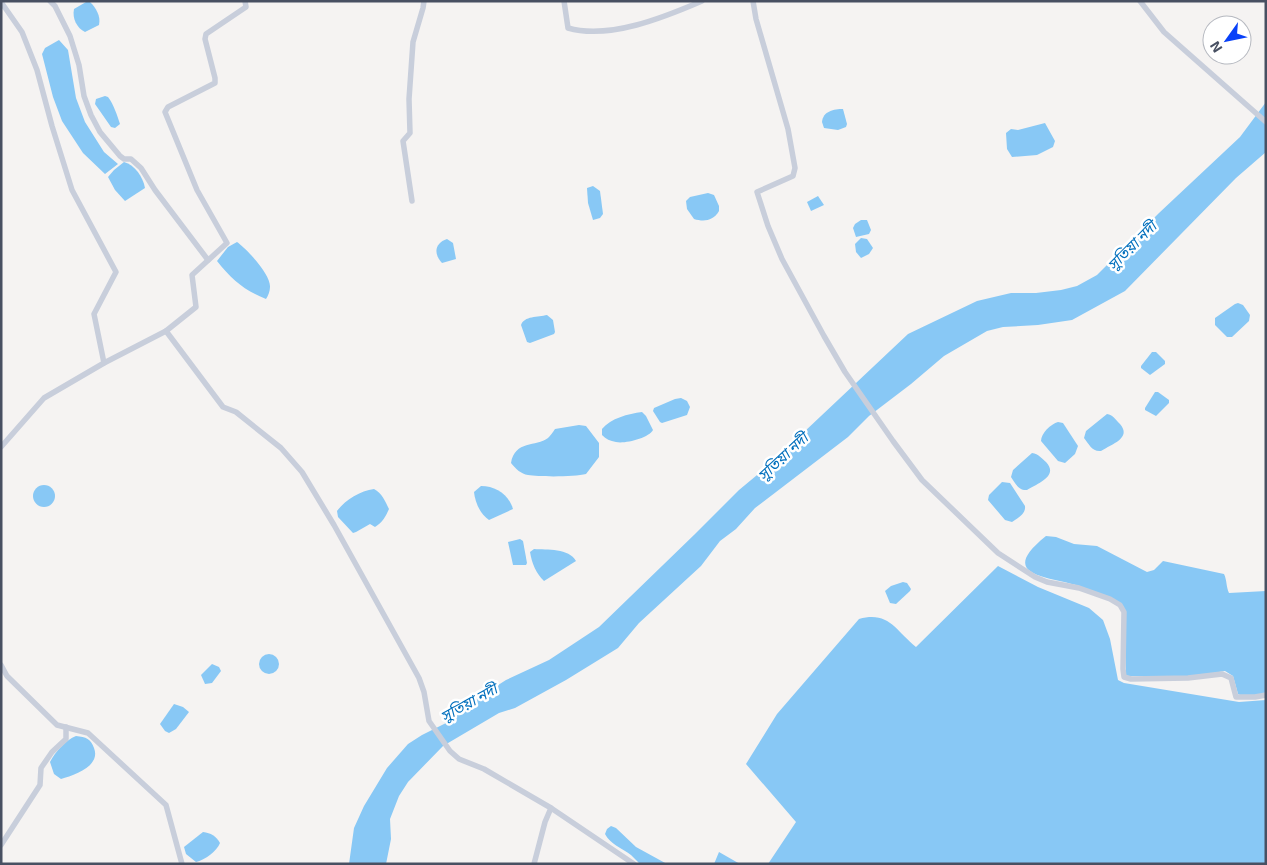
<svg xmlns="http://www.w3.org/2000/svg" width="1267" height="865" font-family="'Exo 2','Noto Sans Bengali',sans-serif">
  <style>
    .water { fill: #88c8f5 }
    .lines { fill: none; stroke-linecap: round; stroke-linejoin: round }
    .minor { stroke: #c8cedb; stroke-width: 5.5 }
    .labels { text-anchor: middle; stroke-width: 5; stroke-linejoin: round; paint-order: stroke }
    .water-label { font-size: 15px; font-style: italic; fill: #006fbd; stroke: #fff }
  </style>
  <rect width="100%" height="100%" fill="#f5f3f2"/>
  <g class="water">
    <path d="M 86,2 L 90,2 C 96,8 101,16 99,25 L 85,32 C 77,28 72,19 74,9 Z"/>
    <path d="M 59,40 L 68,50 L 76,98 L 85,122 L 104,152 L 118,164 L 105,174 L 83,153 L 62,121 L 53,97 L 42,54 L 45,48 Z"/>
    <path d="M 105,96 L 108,97 C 114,105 117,115 120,124 L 115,128 L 111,127 L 95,104 L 96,99 Z"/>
    <path d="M 1266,102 L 1266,152 L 1236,178 L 1125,291 L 1072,320 L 1038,325 L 1003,327 L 987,331 L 944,356 L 911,384 L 869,416 L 848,437 L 755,508 L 736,529 L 720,541 L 701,566 L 639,623 L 618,648 L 566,680 L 515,708 L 499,713 L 443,746 L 408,782 L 399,796 L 390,819 L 391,839 L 386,864 L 349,864 L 354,828 L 364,806 L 387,768 L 408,744 L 422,735 L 450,721 L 464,707 L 506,680 L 549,660 L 599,627 L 695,534 L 739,490 L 769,465 L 908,334 L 977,301 L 1011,293 L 1036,293 L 1061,290 L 1077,286 L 1097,275 L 1159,213 L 1240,137 Z"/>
    <path d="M 843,109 L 847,124 L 846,127 L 838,130 L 824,128 L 822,122 C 823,111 834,109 843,109 Z"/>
    <path d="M 1045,123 L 1055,141 L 1053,147 L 1037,155 L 1012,157 L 1007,149 L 1006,133 L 1011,129 L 1018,130 Z"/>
    <path d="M 124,162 C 135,165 143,177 145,188 L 125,201 L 115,190 L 108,177 L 114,170 Z"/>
    <path d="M 593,186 L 600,191 L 603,214 L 600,218 L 593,220 L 588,203 L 587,188 Z"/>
    <path d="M 708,193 L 714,195 L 719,206 L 719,211 C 713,221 704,222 694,219 L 687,209 L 686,201 L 690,197 Z"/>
    <path d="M 818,196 L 824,205 L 811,211 L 807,202 Z"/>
    <path d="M 861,220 L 867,220 L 871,230 L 869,234 L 856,237 L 853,228 L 855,224 Z"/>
    <path d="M 861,238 L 867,239 L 873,248 L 869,254 L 861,258 L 856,252 L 855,244 Z"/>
    <path d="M 447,239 L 453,243 L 456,259 L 442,263 C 433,253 435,243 447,239 Z"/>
    <path d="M 237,242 C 247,249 271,275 270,287 C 270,291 268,296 266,299 C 244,290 232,280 217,261 L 228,247 Z"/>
    <path d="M 1238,303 L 1243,305 L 1250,315 L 1249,321 L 1232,337 L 1227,337 L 1215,325 L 1215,318 L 1235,304 Z"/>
    <path d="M 547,315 L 553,320 L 555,332 L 554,334 L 530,343 L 527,342 L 521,325 C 524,316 538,317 547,315 Z"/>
    <path d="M 1152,352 L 1156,352 L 1165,361 L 1165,364 L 1150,375 L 1141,368 L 1141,366 Z"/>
    <path d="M 1155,392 L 1158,392 L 1169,400 L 1169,403 L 1156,416 L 1145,410 L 1145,408 Z"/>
    <path d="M 681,398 L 687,401 L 690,407 L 687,415 L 662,423 L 660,422 L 653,411 L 654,408 L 675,399 Z"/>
    <path d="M 642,412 L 646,416 L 653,430 C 649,438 625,444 616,442 C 610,441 606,439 602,435 L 602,429 C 611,418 628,414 642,412 Z"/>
    <path d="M 1107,414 C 1113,415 1115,419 1120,424 C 1132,438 1112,444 1101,451 C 1092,452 1089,444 1084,438 L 1086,431 Z"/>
    <path d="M 1058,422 L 1063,423 L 1078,446 L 1075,454 L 1065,463 L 1058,461 L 1041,441 C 1041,433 1051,424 1058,422 Z"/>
    <path d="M 579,425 L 586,426 L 599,443 L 599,457 L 586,474 C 575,477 539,477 528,475 C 521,474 516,469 511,463 C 515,440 536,447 548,438 C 550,436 553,432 555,429 Z"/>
    <path d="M 1032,453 C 1039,454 1041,458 1046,462 C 1059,476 1038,483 1027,490 C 1019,491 1015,483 1011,477 L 1013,470 Z"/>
    <path d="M 1002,482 L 1010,483 L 1025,506 C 1026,514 1018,518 1012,522 L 1005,520 L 988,500 L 989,495 Z"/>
    <circle cx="44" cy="496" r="11"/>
    <path d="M 481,486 C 496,486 509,495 513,509 L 489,520 C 480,514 475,502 474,492 Z"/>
    <path d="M 374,489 C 382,493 385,501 389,509 C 386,516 382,523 375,527 L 370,524 L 356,532 L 353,533 L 338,517 L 337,511 C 345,500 360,491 374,489 Z"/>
    <path d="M 1046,536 L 1056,537 L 1074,544 L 1097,546 L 1147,572 L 1154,570 L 1163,561 L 1224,574 C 1227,580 1226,587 1229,593 L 1266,591 L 1266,694 L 1242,696 L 1238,694 L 1233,676 L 1225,671 L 1196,676 L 1126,676 L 1124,607 C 1109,600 1094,591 1079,586 C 1050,576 995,577 1046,536 Z"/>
    <path d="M 520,539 L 523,541 L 527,563 L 526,565 L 513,565 L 508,542 Z"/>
    <path d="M 534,549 C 547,550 569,548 576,561 L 544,581 C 536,573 532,564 530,552 Z"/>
    <path d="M 998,566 L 1038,587 L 1089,608 L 1103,620 L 1110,639 L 1118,680 L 1124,683 L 1239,702 L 1266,700 L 1266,864 L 768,864 L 796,822 L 746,764 L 777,714 L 859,619 C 889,611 895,630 916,647 Z"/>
    <path d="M 903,582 L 907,583 L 911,589 L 910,591 L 896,604 L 890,603 L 885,591 L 891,586 Z"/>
    <circle cx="269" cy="664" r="10"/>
    <path d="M 212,664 L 219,667 L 221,671 L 212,683 L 205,684 L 201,675 Z"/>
    <path d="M 174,704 L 183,707 L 189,712 L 176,729 L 169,733 L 165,731 L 160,724 Z"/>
    <path d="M 76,736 C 86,737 91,739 94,748 C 101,766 75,775 61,779 L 54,774 L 50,762 C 55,752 66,740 76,736 Z"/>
    <path d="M 611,826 L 616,828 L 636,847 L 667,864 L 640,864 C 637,861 634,858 631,855 C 622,848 610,844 605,834 L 607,829 Z"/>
    <path d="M 203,832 C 211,833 216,836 220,843 C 217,851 205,860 196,862 L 186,854 L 184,847 Z"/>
    <path d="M 719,852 L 740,864 L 714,864 Z"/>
  </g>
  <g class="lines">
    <g class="minor">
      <path d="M 50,1 L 55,6 L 70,36 L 79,65 L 84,96 L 91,115 L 100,132 L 120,156 L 124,159 L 131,159 L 141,168 L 155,190 L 208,260"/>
      <path d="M 564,1 L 568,28 C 609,40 665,17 702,1"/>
      <path d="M 753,1 L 756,19 L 788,129 L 795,168 L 793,176 L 757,192 L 768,226 L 782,259 L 824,336 L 845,372 L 893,441 L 922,480 L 998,553 L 1035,577 L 1047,582 L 1079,588 L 1110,599 L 1120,605 L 1124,612 L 1123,669 L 1124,677 L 1131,679 L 1188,678 L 1222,674 L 1231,678 L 1236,697 L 1255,697 L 1266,695"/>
      <path d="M 1140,1 L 1164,32 L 1266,122"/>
      <path d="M 1,2 L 22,32 L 37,70 L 52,126 L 72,190 L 116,272 L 94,314 L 104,363"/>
      <path d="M 412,201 L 403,141 L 410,133 L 409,99 L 413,42 L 423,8 L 424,1"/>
      <path d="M 166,331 L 223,407 L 236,412 L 281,448 L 302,472 L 334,525 L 419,678 L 424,692 L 429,721 L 450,751 L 459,759 L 484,769 L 551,808 L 634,864"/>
      <path d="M 1,447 L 44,398 L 104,363 L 166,331 L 196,307 L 192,275 L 227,243 L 197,190 L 165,112 L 168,107 L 215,83 L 215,78 L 205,39 L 206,34 L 246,7 L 245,1"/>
      <path d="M 1,665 L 7,676 L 57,725 L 88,733 L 166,805 L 182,864"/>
      <path d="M 1,845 L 40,785 L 41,768 L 52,752 L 66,739 L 66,727"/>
      <path d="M 534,864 L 545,822 L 551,808"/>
    </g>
  </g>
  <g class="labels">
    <g class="water-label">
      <text transform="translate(1132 246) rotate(-45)" y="5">সুতিয়া নদী</text>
      <text transform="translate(783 457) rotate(-43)" y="5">সুতিয়া নদী</text>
      <text transform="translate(469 703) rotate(-29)" y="5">সুতিয়া নদী</text>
    </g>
  </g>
  <rect width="1267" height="865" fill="none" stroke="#485062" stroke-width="5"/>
  <g transform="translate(1227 40) rotate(237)"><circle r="24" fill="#ffffff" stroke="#b6b9c0"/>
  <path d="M0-4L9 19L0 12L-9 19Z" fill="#0941f8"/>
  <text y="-8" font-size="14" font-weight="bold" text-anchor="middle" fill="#485062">N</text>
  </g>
</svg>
